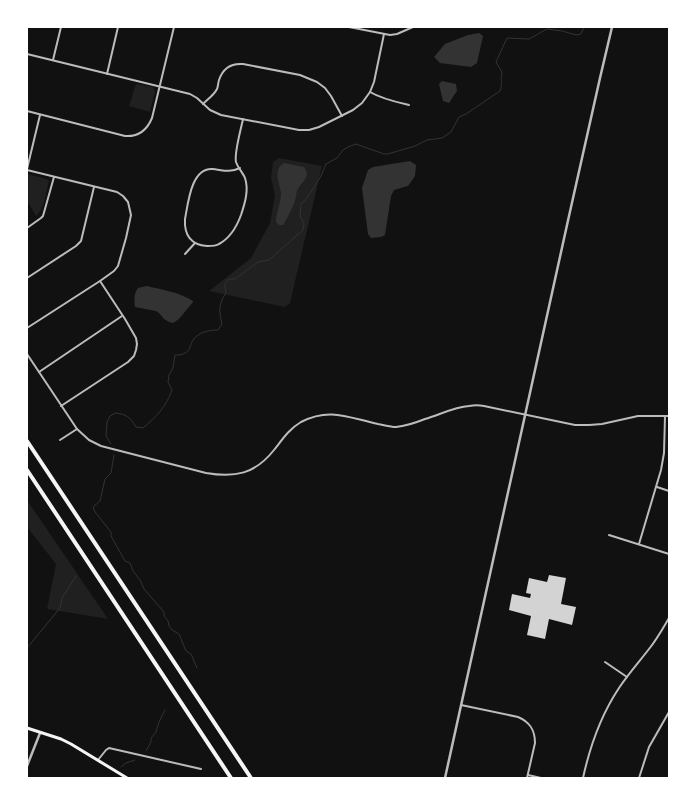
<svg xmlns="http://www.w3.org/2000/svg" width="696" height="805" font-family="Rubik,sans-serif">
  <style>
    .green { fill: #202020 }
    .water { fill: #333 }
    .lines { fill: none; stroke-linecap: round; stroke-linejoin: round }
    .stream { stroke: #333; stroke-width: 1 }
    .building { fill: #d3d3d3 }
    .minor { stroke: #bcbcbc; stroke-width: 2 }
    .tertiary { stroke: #bcbcbc; stroke-width: 2.5 }
    .secondary { stroke: #f5f5f5; stroke-width: 3 }
    .motorway { stroke: #f5f5f5; stroke-width: 4 }
  </style>
  <rect width="100%" height="100%" fill="#111"/>
  <g class="green">
    <path d="M 136,84 L 153,87 L 155,91 L 150,112 L 129,106 Z"/>
    <path d="M 279,158 L 322,166 L 290,303 L 285,307 L 209,291 L 251,258 L 270,223 L 275,195 L 271,178 L 273,162 Z"/>
    <path d="M 27,174 L 47,179 L 49,181 C 46,192 45,208 36,216 L 27,201 Z"/>
    <path d="M 27,500 L 108,619 L 109,619 L 47,609 L 56,564 L 27,527 Z"/>
  </g>
  <g class="water">
    <path d="M 479,33 L 483,36 L 477,63 L 471,67 L 440,63 L 434,57 L 445,44 L 468,35 Z"/>
    <path d="M 442,81 L 456,84 L 457,91 L 449,103 L 443,101 L 439,84 Z"/>
    <path d="M 410,161 L 416,165 L 415,176 L 408,186 L 394,190 L 391,196 L 385,235 L 381,237 L 371,238 L 368,234 L 362,188 L 368,170 L 373,167 Z"/>
    <path d="M 284,163 L 304,167 L 307,172 C 307,181 300,183 297,191 C 296,194 296,198 295,201 C 292,209 288,217 283,225 L 279,225 L 276,222 C 276,212 281,203 281,193 C 280,183 272,170 284,163 Z"/>
    <path d="M 147,286 C 163,290 179,292 193,301 L 193,302 L 179,319 L 173,323 L 169,322 L 164,319 L 159,313 L 156,311 L 135,307 C 134,300 134,293 138,288 Z"/>
  </g>
  <g class="lines">
    <g class="stream">
      <path d="M 111,444 L 106,436 L 107,422 L 110,416 L 115,413 C 126,414 130,417 136,427 L 143,428 C 156,417 166,407 172,390 L 168,382 L 169,375 L 173,368 L 175,355 C 178,355 182,355 185,353 C 190,351 190,345 193,340 C 199,332 209,330 218,330 L 222,324 C 219,311 218,305 226,293 C 224,285 224,278 235,279 L 258,262 L 269,260 L 303,230 L 304,223 L 300,216 L 301,204 L 307,198 L 321,176 L 326,164 L 337,158 L 343,150 L 348,147 L 356,144 L 384,154 L 388,154 L 415,146 L 427,140 L 442,138 L 451,132 L 459,117 L 466,114 L 500,91 C 503,83 500,80 502,72 L 496,62 L 507,38 L 529,39 L 547,29 L 562,31 L 576,35 L 581,34 L 584,27"/>
      <path d="M 114,455 L 111,473 L 105,479 L 100,501 L 93,507 L 95,512 L 111,532 L 111,536 L 125,561 L 130,563 L 133,571 L 140,580 L 144,589 L 164,612 L 164,616 L 168,621 L 169,626 L 172,630 L 179,634 L 186,651 L 191,654 L 197,668"/>
      <path d="M 27,648 L 60,608 L 62,598 L 76,576"/>
      <path d="M 146,751 L 151,742 L 151,738 L 156,732 L 159,722 L 165,710"/>
      <path d="M 121,767 L 126,763 L 135,760"/>
      <path d="M 110,778 L 111,777"/>
    </g>
  </g>
  <path class="building" d="M 549,575 L 566,578 L 561,604 L 576,607 L 572,625 L 549,619 L 545,639 L 527,635 L 531,616 L 509,610 L 512,594 L 530,598 L 531,594 L 526,593 L 529,578 L 547,582 Z"/>
  <g class="lines">
    <g class="minor">
      <path d="M 349,27 L 390,35 L 397,34 L 413,27"/>
      <path d="M 27,54 L 190,94 L 197,98 L 210,110 L 221,115 L 299,130 L 309,130 L 319,127 L 353,110 L 362,103 L 370,92 L 374,82 L 384,34"/>
      <path d="M 53,60 L 61,27"/>
      <path d="M 107,74 L 118,27"/>
      <path d="M 370,92 C 382,99 396,102 409,105"/>
      <path d="M 203,104 C 208,99 214,95 217,89 C 218,87 218,83 219,80 C 223,68 231,63 243,64 L 300,75 L 317,82 L 325,88 L 331,96 L 342,116"/>
      <path d="M 27,111 L 125,136 C 139,137 147,130 152,118 L 174,27"/>
      <path d="M 240,168 C 229,173 223,170 212,169 C 191,168 188,204 185,219 C 184,235 191,245 207,246 C 212,246 216,246 219,244 C 230,238 237,226 241,215 C 245,203 249,190 245,178 C 243,173 238,168 236,162 C 234,153 241,129 243,119"/>
      <path d="M 27,169 L 40,115"/>
      <path d="M 27,170 L 117,192 L 123,196 L 128,202 L 131,215 L 126,238 L 118,266 L 114,271 L 100,281 L 27,328"/>
      <path d="M 27,228 L 41,218 L 43,216 L 54,177"/>
      <path d="M 185,254 L 195,243"/>
      <path d="M 27,278 L 76,246 L 81,241 L 94,187"/>
      <path d="M 27,354 L 77,429 L 89,440 L 101,446 L 206,473 C 235,478 255,474 274,450 C 282,440 289,429 301,422 C 330,407 349,418 378,424 C 384,425 390,427 396,427 C 406,426 415,423 425,419 C 439,415 454,407 469,406 C 474,405 479,405 484,406 L 575,425 L 589,425 L 602,424 L 638,416 L 669,416"/>
      <path d="M 39,372 L 122,316"/>
      <path d="M 61,406 L 128,362 L 134,356 L 136,350 L 137,344 L 136,338 L 125,319 L 100,281"/>
      <path d="M 60,440 L 77,429"/>
      <path d="M 657,487 L 669,491"/>
      <path d="M 609,535 L 669,554"/>
      <path d="M 639,544 L 661,470 L 664,453 L 665,416"/>
      <path d="M 605,662 L 627,677"/>
      <path d="M 461,705 L 518,717 C 530,722 535,730 535,743 L 527,778"/>
      <path d="M 98,760 L 106,750 L 109,748 L 201,769"/>
      <path d="M 528,775 L 541,778"/>
      <path d="M 583,778 C 590,746 601,715 619,688 C 628,674 639,662 649,649 C 657,639 663,628 669,618"/>
      <path d="M 639,778 L 649,747 L 669,712"/>
    </g>
    <g class="tertiary">
      <path d="M 27,766 L 40,733"/>
      <path d="M 445,778 L 569,216 L 600,78 L 612,27"/>
    </g>
    <path class="secondary" d="M 27,728 L 61,739 L 71,744 L 127,778"/>
    <g class="motorway">
      <path d="M 27,441 L 251,778"/>
      <path d="M 27,470 L 231,778"/>
    </g>
  </g>
  <rect width="696" height="805" fill="none" stroke="#ffffff" stroke-width="56"/>
</svg>
